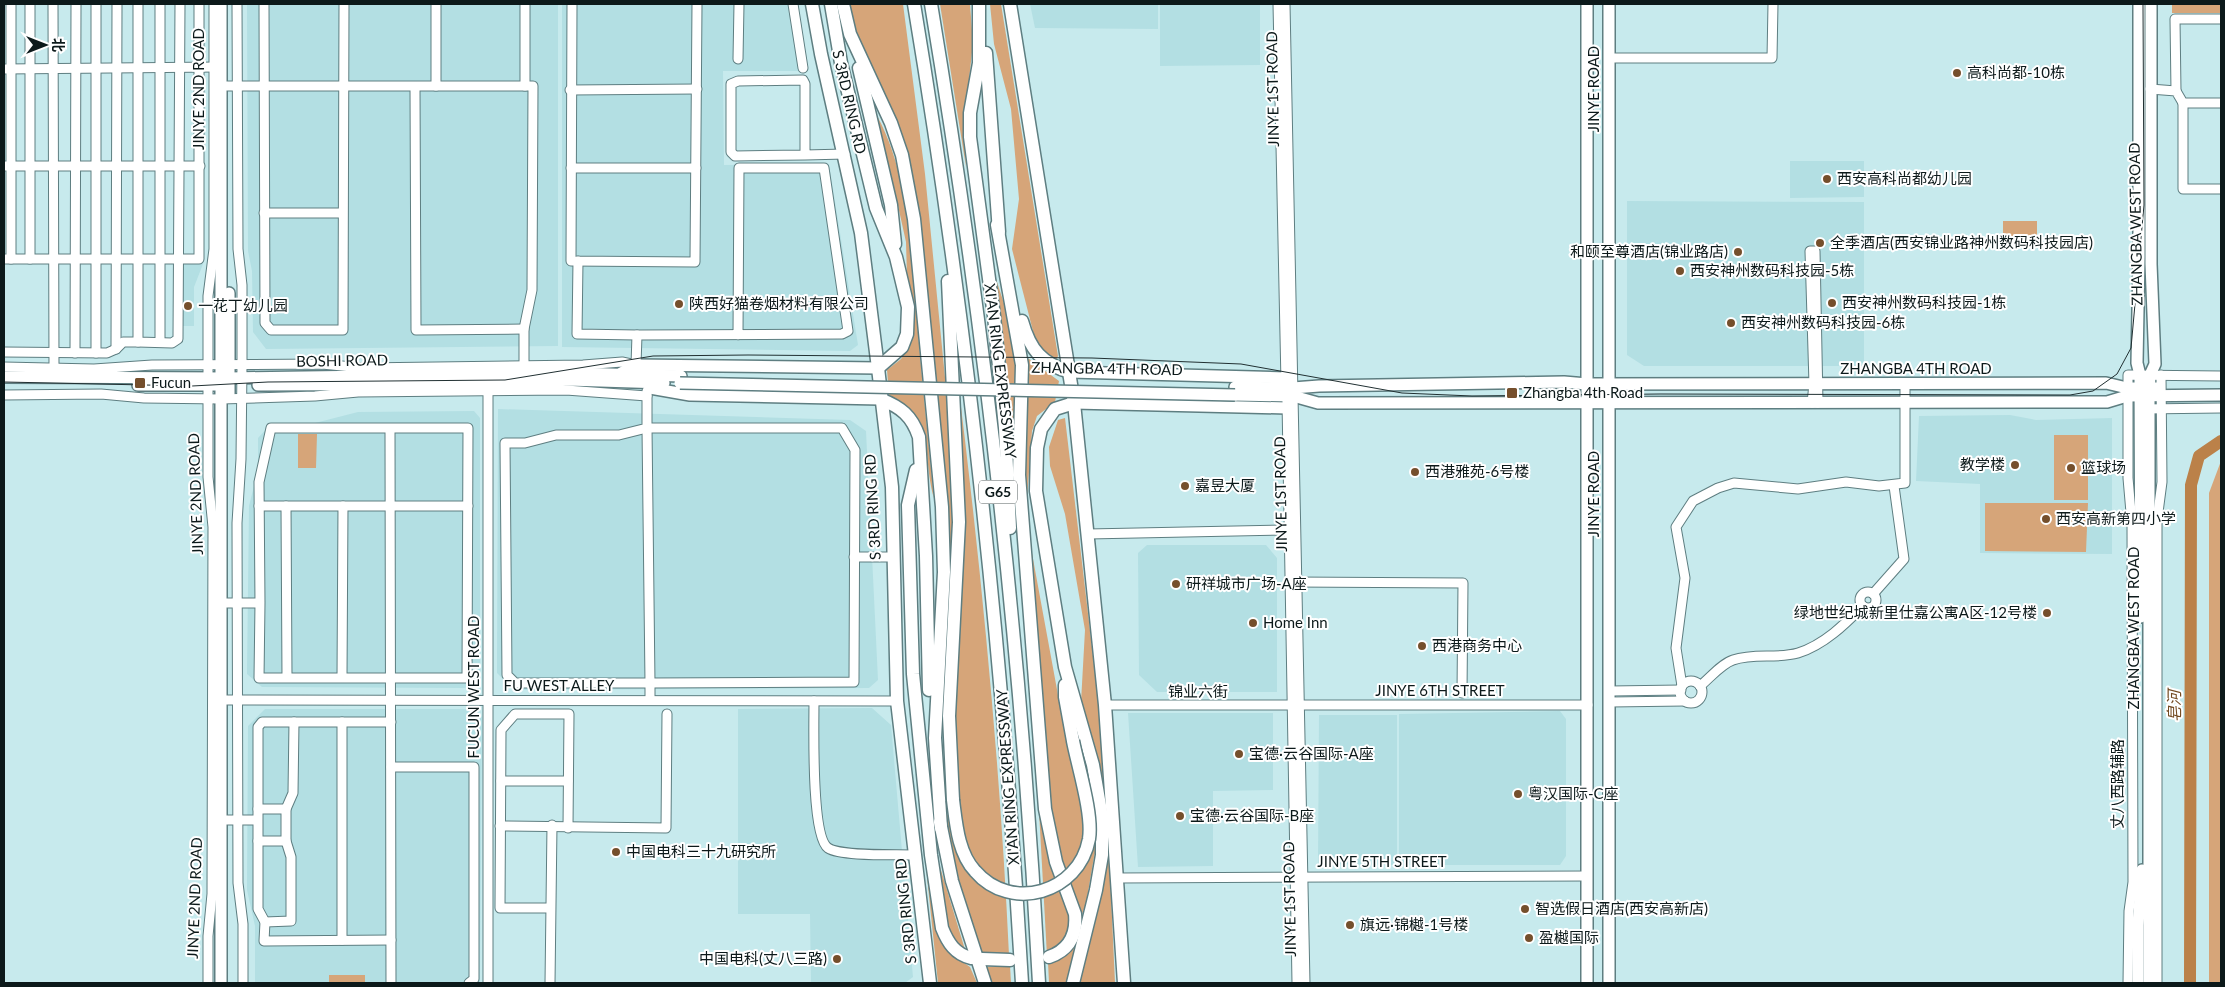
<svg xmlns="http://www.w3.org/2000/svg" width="2225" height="987" font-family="Lato,'Noto Sans SC',sans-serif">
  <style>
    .built { fill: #b3dfe3 }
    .green { fill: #d6a579 }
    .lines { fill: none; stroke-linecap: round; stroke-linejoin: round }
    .river { stroke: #bb8149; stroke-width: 12 }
    .minor-casing { stroke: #5e7e81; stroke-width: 11 }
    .major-casing { stroke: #5e7e81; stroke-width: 14 }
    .highway-casing { stroke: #5e7e81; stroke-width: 15 }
    .minor { stroke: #fff; stroke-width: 9 }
    .major { stroke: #fff; stroke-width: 11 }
    .highway { stroke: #fff; stroke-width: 12 }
    .tram { stroke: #213032; stroke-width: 1 }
    .major-bridge-casing { stroke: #5e7e81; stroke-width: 14; stroke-linecap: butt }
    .highway-bridge-casing { stroke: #5e7e81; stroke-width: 15; stroke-linecap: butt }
    .major-bridge { stroke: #fff; stroke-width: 11 }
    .highway-bridge { stroke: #fff; stroke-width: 12 }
    .poi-dot { fill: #754f2c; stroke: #fff; stroke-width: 2 }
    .labels { text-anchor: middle; stroke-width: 4; stroke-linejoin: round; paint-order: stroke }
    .shield { fill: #fff; stroke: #555e5f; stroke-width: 1 }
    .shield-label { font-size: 14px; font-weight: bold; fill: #0c191a }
    .poi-label { font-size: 15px; fill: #0c191a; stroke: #fff; text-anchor: start }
    .street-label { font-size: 15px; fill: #0c191a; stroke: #fff }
    .water-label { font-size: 16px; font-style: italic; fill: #734a21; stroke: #fff }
  </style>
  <rect width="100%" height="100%" fill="#c7eaed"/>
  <g class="built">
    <path d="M 247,4 L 558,4 L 558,346 L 266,349 L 253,332 L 252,271 L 248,251 Z"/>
    <path d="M 562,4 L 796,4 L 805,71 L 723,71 L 724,165 L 829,164 L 858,345 L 850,351 L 562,347 Z"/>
    <path d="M 1030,4 L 1158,4 L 1158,29 L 1035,28 Z"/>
    <path d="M 1160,4 L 1260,4 L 1260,65 L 1160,66 Z"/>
    <path d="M 1790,161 L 1864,161 L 1864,197 L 1790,198 Z"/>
    <path d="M 1627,201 L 1864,202 L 1864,366 L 1644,366 L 1627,355 Z"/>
    <path d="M 182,264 L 203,264 L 194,287 L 194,326 L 182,326 Z"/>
    <path d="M 498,409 L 850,420 L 866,431 L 878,680 L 869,688 L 514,690 L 497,673 Z"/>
    <path d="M 474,411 L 480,418 L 480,676 L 465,688 L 262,687 L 247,674 L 249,506 L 258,470 L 258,438 L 271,424 L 315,423 L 358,412 Z"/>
    <path d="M 2010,415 L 2036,420 L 2112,418 L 2112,554 L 1980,553 L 1980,484 L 1916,481 L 1919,416 Z"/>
    <path d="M 1147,545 L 1266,545 L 1277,558 L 1277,692 L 1157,692 L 1139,675 L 1138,553 Z"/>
    <path d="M 872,708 L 891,725 L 913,977 L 905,983 L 811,983 L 810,914 L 738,914 L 738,709 Z"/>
    <path d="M 265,709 L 471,709 L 482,717 L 480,983 L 255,983 L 255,926 L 247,890 L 248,726 Z"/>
    <path d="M 1560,711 L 1566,719 L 1566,856 L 1560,865 L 1399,865 L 1399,714 Z"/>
    <path d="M 1128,713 L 1273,713 L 1273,790 L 1213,791 L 1213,866 L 1138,867 Z"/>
    <path d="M 1319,715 L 1397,715 L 1397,865 L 1318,864 Z"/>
  </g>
  <g class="green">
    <path d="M 834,4 L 903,4 L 925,174 L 948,408 L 952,490 L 952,579 L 947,490 L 913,187 Z"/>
    <path d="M 940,4 L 970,4 L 973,43 L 964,126 L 966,167 Z"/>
    <path d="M 990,4 L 1001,4 L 1058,356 L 1055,362 L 1038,345 L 1034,335 L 1012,249 L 1019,199 L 1011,109 L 994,44 Z"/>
    <rect x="2172" y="4" width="49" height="9"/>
    <path d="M 872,107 C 910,169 910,250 917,321 C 922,380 928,439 934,498 C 921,451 938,424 889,395 L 887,370 L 901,359 L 909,346 L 914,332 L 913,314 L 907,277 L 906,242 L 891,174 L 888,174 Z"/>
    <rect x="2003" y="221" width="34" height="19"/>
    <path d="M 995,276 L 1012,328 L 1018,363 L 1014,456 Z"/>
    <path d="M 1025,356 L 1059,381 L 1055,402 L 1037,416 L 1032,431 L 1027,499 L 1025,495 Z"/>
    <path d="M 957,374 C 981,567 1000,761 1009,955 L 980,956 L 964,912 L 944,815 L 957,814 L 952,726 L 964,558 Z"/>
    <path d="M 1065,418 L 1097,690 L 1105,792 L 1105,814 L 1094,857 L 1086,904 L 1080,919 L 1050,822 L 1031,548 L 1067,744 L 1089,740 L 1081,702 L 1085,630 L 1065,514 L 1050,466 L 1049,447 L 1058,420 Z"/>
    <path d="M 298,434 L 317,434 L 316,468 L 298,468 Z"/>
    <rect x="2054" y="435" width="34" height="65"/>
    <path d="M 2221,461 L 2221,983 L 2209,983 L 2209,493 Z"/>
    <path d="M 1985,503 L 2088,503 L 2086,552 L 1985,551 Z"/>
    <path d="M 1039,811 L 1072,917 L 1068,938 L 1047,956 Z"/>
    <path d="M 1108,830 L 1115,983 L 1079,983 Z"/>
    <path d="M 934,847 L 966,953 L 949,937 Z"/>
    <path d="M 926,867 L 929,870 L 951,954 L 970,967 L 977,983 L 938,983 Z"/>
    <path d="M 1077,943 L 1066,983 L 1049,983 L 1048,962 L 1070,950 Z"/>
    <path d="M 1010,966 L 1011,983 L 988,983 L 983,967 Z"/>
    <rect x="329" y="975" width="36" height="8"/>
  </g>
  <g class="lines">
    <path class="river" d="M 2190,983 L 2191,485 L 2199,456 L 2221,441"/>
    <g class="minor-casing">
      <g id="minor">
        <path d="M 11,4 L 11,259"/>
        <path d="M 53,4 L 54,369"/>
        <path d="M 138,4 L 138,342 L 172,343 L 178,339 L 180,4"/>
        <path d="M 237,4 L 238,249 L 242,285 L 242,365 L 241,459 L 237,523 L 238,883 L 243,924 L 243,983"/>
        <path d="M 264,4 L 265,323 L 271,330 L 343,330 L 344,4"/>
        <path d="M 572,4 L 571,261 L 695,262 L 697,4"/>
        <path d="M 793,4 L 803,68"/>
        <path d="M 1278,4 L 1286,383"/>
        <path d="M 1285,4 L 1305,983"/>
        <path d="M 1609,58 L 1772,58 L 1773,4"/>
        <path d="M 738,59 L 739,4"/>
        <path d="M 4,69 L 218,67"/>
        <path d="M 221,86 L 533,86 L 532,290 L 524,329 L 524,371"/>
        <path d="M 436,86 L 436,4"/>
        <path d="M 525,86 L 525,4"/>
        <path d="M 415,87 L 416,330 L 524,329"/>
        <path d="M 2150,89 L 2176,91 L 2183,103 L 2221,103"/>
        <path d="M 570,90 L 697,89"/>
        <path d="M 2176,91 L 2175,19 L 2221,19"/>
        <path d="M 2183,103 L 2183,189 L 2221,189"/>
        <path d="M 805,155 L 735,156 L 731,152 L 731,84 L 738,81 L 803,80 L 805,84 L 805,155 L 845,154"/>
        <path d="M 4,166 L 200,166"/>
        <path d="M 571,168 L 696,168"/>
        <path d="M 264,213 L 342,213"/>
        <path d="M 4,259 L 199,259 L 199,4"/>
        <path d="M 30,259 L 30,4"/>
        <path d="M 578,261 L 577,334 L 637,335"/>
        <path d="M 160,342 L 160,4"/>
        <path d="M 116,349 L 117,4"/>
        <path d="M 4,352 L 107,353 L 116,349 L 123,342 L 138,342"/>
        <path d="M 75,353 L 76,4"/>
        <path d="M 96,353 L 96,4"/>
        <path d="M 4,367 L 94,369 L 152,365 L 322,364 L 362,368 L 583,365 L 622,362 L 636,365 L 637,335 L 842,334 L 848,331 L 824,168 L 739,168 L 738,335"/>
        <path d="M 488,391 L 488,983"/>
        <path d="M 647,391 L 647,428 L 619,435 L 556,435 L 525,443 L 505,443 L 507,675 L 515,683 L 650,683 L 650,700"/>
        <path d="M 4,395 L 101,394 L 144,398 L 221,399 L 315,396 L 358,392 L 566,390 L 647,396"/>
        <path d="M 1287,401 L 1297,983"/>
        <path d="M 1812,403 L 1814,384 L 1810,251 L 1815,251 L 1818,403"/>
        <path d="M 2143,409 L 2221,408"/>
        <path d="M 647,428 L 842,428 L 855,450 L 854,682 L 650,683 Z"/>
        <path d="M 390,429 L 391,983"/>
        <path d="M 259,506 L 468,506"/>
        <path d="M 286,506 L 287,677"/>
        <path d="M 1088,534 L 1288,530"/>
        <path d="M 854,557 L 892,557"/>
        <path d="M 1292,582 L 1463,583 L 1462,693"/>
        <circle cx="1868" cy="600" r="8"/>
        <path d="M 1873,594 L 1904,559 L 1894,486"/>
        <path d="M 221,603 L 260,603 L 259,482 L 271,428 L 468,428 L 467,678 L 259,678 L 260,603"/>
        <path d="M 342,677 L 343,506"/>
        <circle cx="1691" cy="692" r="11"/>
        <path d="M 1682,686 L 1676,648 L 1685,578 L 1676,527 L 1693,501 L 1718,488 L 1734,483 L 1798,489 L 1846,482 L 1879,486 L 1905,483 L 1905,384"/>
        <path d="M 1700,686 C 1710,678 1721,664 1733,660 C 1754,653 1777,659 1798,653 C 1824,645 1845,624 1863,606"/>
        <path d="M 1610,691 L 1681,690"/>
        <path d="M 221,700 L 897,701"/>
        <path d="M 814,701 C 814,725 811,836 828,848 C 842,857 898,854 916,855"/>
        <path d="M 1610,702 L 1685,701"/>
        <path d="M 1105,705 L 1588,705"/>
        <path d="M 391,722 L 262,722 L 258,727 L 258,909 L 265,922 L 264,941 L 391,940"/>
        <path d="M 391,767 L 474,767 L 474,979 L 469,983"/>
        <path d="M 501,781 L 568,781"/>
        <path d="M 258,809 L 286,809"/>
        <path d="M 221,820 L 257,820"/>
        <path d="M 500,826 L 666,828 L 667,714"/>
        <path d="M 258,841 L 286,841"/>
        <path d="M 1118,878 L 1587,876"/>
        <path d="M 550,908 L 500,908 L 501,730 L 515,714 L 569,714 L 568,828"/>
        <path d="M 265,922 L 291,921 L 291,857 L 286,841 L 286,809 L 293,793 L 294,722"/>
        <path d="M 342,940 L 342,722"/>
        <path d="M 208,983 L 208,936 L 212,894 L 213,527 L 208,477 L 208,296 L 214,249 L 214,4"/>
        <path d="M 550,983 L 552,825"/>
        <path d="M 2128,983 L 2129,911 L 2133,882 L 2132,524 L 2128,478 L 2128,375 L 2221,376"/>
        <path d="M 2157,983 L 2157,520 L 2162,482 L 2161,375"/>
      </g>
    </g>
    <g class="major-casing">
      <g id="major">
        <path d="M 221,4 L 221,983"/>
        <path d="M 1587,4 L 1587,983"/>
        <path d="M 2139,4 L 2139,257 L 2137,363 L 2140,375 L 2141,617"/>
        <path d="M 229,293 L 229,394"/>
        <path d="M 1070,372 L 1286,378"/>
        <path d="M 621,373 L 636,365 L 878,368"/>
        <path d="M 4,377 L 229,378 L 573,373 L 681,376"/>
        <path d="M 138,385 L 227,385"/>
        <path d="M 258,385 L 523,384 L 568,380 L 664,383"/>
        <path d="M 1235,387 L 1293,388 L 1319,386 L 1564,382 L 1587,384 L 2106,383 L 2127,388 L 2158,388"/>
        <path d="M 650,388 L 690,395 L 880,399"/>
        <path d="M 1235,395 L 1293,396 L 1318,403 L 2107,402 L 2127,396 L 2221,395"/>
        <path d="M 1074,403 L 1287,408"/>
        <path d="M 1609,983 L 1609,4"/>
        <path d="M 2138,983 L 2138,925 L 2142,870"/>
        <path d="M 2149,983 L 2149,395 L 2150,375 L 2155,364 L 2151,264 L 2151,4"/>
      </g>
    </g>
    <g class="highway-casing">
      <g id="highway">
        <path d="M 812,4 L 821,54 L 861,233 L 878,368 L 892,487 L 897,701 L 930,983"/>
        <path d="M 831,4 L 841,63 L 876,208 L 896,257 L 908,307 L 907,334 L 902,347 L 878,368"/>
        <path d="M 843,4 L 850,34 L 891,123 L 902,155 L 914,219 L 942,507 L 944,572 L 935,738 L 941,828"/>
        <path d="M 914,4 C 968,328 1003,655 1022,983"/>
        <path d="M 931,4 C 985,328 1022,655 1039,983"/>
        <path d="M 979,4 L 979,63 L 970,113 L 970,137 L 994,316 L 1005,428 L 1010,528"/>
        <path d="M 1010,4 L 1074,403 L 1105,705 L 1124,983"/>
        <path d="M 986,53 L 999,232"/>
        <path d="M 859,68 L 891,205 L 895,244"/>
        <path d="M 997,225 L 1022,365 L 1019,475 L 1045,809 L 1056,862 L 1075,914 C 1077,935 1069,950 1049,957"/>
        <path d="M 948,281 L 959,522 L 949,716 L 953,800"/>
        <path d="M 1022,321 C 1030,350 1042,364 1070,372"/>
        <path d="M 880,399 C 901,407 912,416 919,437 L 926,556 L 929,690"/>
        <path d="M 916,470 L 908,505 L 913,674 L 931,855 L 942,928 C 948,943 955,954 971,958"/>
        <path d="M 1065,685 L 1065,697 L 1073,741"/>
        <path d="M 940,822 L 952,881 L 985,983"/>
        <path d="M 982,959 L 1010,960"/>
        <path d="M 1073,983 L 1096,890 L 1102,855 L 1102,817 L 1093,765 L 1065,667 L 1036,491 L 1037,448 L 1041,429 L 1055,409 L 1074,403"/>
      </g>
    </g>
    <use href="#minor" class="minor"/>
    <use href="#major" class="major"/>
    <use href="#highway" class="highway"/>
    <path class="tram" d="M 4,382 L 192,386 L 268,382 L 505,380 L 653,356 L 748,355 L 1092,358 L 1241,364 L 1402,393 L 1472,396 L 1660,394 L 2070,395 L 2093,391 L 2117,374 L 2131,348 L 2144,205 L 2143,4"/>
    <g class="major-bridge-casing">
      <path id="major-bridge" d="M 680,383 L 1235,395"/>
    </g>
    <g class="highway-bridge-casing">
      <path id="highway-bridge" d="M 953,800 C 956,823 958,853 975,871 C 1011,913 1079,893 1089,839 C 1093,814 1078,767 1073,741"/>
    </g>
    <use href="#major-bridge" class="major-bridge"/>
    <use href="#highway-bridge" class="highway-bridge"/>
  </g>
  <g class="poi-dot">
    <circle cx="1957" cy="73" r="5"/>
    <circle cx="1827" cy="179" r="5"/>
    <circle cx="1820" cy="243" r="5"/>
    <circle cx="1738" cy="252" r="5"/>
    <circle cx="1680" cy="271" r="5"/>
    <circle cx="1832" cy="303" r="5"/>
    <circle cx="679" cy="304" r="5"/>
    <circle cx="188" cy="306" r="5"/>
    <circle cx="1731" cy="323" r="5"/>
    <rect x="134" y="377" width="12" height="12" rx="2.5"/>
    <rect x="1506" y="387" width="12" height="12" rx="2.5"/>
    <circle cx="2015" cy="465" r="5"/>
    <circle cx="2071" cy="468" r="5"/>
    <circle cx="1415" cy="472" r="5"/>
    <circle cx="1185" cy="486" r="5"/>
    <circle cx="2046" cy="519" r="5"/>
    <circle cx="1176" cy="584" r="5"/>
    <circle cx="2047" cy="613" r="5"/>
    <circle cx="1253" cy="623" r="5"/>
    <circle cx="1422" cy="646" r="5"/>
    <circle cx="1239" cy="754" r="5"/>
    <circle cx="1518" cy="794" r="5"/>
    <circle cx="1180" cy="816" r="5"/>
    <circle cx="616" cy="852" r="5"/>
    <circle cx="1525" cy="909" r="5"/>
    <circle cx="1350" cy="925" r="5"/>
    <circle cx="1529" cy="938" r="5"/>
    <circle cx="837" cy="959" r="5"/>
  </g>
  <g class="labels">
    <rect class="shield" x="979" y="480.5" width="38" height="23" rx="4"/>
    <g class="shield-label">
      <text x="998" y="497">G65</text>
    </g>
    <g class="poi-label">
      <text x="1967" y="78">高科尚都-10栋</text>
      <text x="1837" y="184">西安高科尚都幼儿园</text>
      <text x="1830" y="248">全季酒店(西安锦业路神州数码科技园店)</text>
      <text x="1728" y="257" text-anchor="end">和颐至尊酒店(锦业路店)</text>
      <text x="1690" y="276">西安神州数码科技园-5栋</text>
      <text x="1842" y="308">西安神州数码科技园-1栋</text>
      <text x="689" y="309">陕西好猫卷烟材料有限公司</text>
      <text x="198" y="311">一花丁幼儿园</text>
      <text x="1741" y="328">西安神州数码科技园-6栋</text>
      <text x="151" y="388">Fucun</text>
      <text x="1523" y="398">Zhangba 4th Road</text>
      <text x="2005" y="470" text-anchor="end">教学楼</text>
      <text x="2081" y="473">篮球场</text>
      <text x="1425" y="477">西港雅苑-6号楼</text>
      <text x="1195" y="491">嘉昱大厦</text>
      <text x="2056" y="524">西安高新第四小学</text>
      <text x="1186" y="589">研祥城市广场-A座</text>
      <text x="2037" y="618" text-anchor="end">绿地世纪城新里仕嘉公寓A区-12号楼</text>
      <text x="1263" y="628">Home Inn</text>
      <text x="1432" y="651">西港商务中心</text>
      <text x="1249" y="759">宝德·云谷国际-A座</text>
      <text x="1528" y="799">粤汉国际-C座</text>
      <text x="1190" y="821">宝德·云谷国际-B座</text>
      <text x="626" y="857">中国电科三十九研究所</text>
      <text x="1535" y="914">智选假日酒店(西安高新店)</text>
      <text x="1360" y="930">旗远·锦樾-1号楼</text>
      <text x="1539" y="943">盈樾国际</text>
      <text x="827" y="964" text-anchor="end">中国电科(丈八三路)</text>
    </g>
    <g class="street-label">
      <text transform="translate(199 89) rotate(-90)" y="5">JINYE 2ND ROAD</text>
      <text transform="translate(1273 89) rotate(-91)" y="5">JINYE 1ST ROAD</text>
      <text transform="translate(1594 89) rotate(-90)" y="5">JINYE ROAD</text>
      <text transform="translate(849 102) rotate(77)" y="5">S 3RD RING RD</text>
      <text transform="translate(2136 224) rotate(-91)" y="5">ZHANGBA WEST ROAD</text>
      <text transform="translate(342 361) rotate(-1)" y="5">BOSHI ROAD</text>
      <text transform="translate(1107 369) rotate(1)" y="5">ZHANGBA 4TH ROAD</text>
      <text x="1916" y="374">ZHANGBA 4TH ROAD</text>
      <text transform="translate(1000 371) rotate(83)" y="5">XI'AN RING EXPRESSWAY</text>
      <text transform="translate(196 494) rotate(-92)" y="5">JINYE 2ND ROAD</text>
      <text transform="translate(1281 494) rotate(-91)" y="5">JINYE 1ST ROAD</text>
      <text transform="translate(1594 494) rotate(-90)" y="5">JINYE ROAD</text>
      <text transform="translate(873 507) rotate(-93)" y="5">S 3RD RING RD</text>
      <text transform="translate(2134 628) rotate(-90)" y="5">ZHANGBA WEST ROAD</text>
      <text x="559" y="691">FU WEST ALLEY</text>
      <text transform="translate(474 687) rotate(-90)" y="5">FUCUN WEST ROAD</text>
      <text x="1440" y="696">JINYE 6TH STREET</text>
      <text x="1198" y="697">锦业六街</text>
      <text transform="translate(1008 777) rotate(-94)" y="5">XI'AN RING EXPRESSWAY</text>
      <text transform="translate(2118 784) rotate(-90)" y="5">丈八西路辅路</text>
      <text x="1382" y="867">JINYE 5TH STREET</text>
      <text transform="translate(195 898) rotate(-88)" y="5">JINYE 2ND ROAD</text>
      <text transform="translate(1290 899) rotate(-91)" y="5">JINYE 1ST ROAD</text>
      <text transform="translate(906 911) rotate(-96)" y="5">S 3RD RING RD</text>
    </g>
    <g class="water-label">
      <text transform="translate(2174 706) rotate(-90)" y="6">皂河</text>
    </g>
  </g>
  <rect width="2225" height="987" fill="none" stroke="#0c191a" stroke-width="10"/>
  <g transform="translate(45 45) rotate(90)" stroke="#ffffff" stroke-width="4" paint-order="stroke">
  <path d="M0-4L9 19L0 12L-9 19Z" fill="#0c191a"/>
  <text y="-8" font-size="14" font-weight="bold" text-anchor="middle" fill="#0c191a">北</text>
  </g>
</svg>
